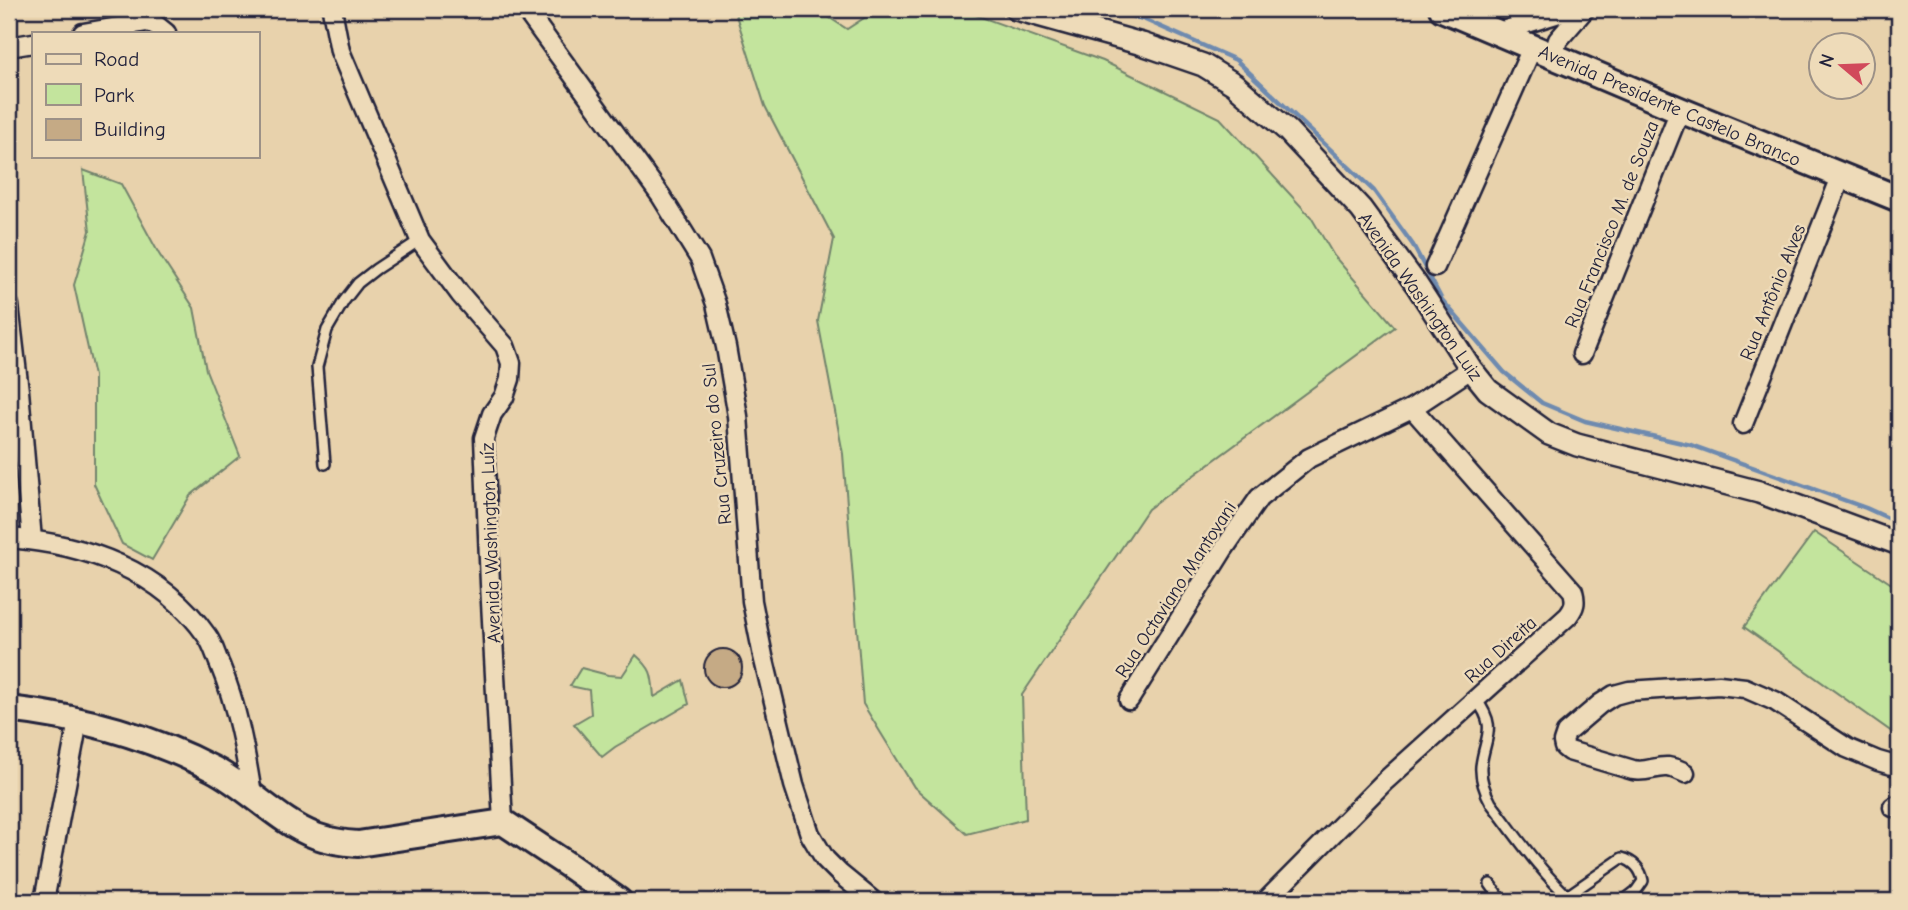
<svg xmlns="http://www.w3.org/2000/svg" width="1908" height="910" font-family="'Comic Neue',sans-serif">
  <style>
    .green { fill: #c3e49d; stroke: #72836c; stroke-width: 2 }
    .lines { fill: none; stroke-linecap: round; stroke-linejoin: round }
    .stream { stroke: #6e8aaf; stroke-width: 4.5 }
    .building { fill: #c5aa85; stroke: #22223b; stroke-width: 2 }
    .service-casing { stroke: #22223b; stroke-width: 14 }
    .minor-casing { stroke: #22223b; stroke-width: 23 }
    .tertiary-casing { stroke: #22223b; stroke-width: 26 }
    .secondary-casing { stroke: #22223b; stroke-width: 30 }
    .service { stroke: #eedbb9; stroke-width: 9 }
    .minor { stroke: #eedbb9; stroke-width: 18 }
    .tertiary { stroke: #eedbb9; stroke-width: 21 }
    .secondary { stroke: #eedbb9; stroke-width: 24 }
    .labels { text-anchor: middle; stroke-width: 5; stroke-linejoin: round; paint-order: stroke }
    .street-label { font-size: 19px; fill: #22223b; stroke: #eedbb9 }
  </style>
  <rect width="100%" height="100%" fill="#e8d2ac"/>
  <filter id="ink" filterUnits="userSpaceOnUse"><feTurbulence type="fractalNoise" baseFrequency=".0143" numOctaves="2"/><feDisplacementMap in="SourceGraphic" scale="14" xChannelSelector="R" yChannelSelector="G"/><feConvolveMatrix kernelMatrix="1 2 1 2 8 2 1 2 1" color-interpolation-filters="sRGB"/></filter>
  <g filter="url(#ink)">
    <g class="green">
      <path d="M 734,9 L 816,9 L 847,29 L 878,9 L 959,9 L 1103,61 L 1220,118 L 1311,217 L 1334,256 L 1395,327 L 1148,509 L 1022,695 L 1026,819 L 967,834 L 914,787 L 863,704 L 843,454 L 818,321 L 834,239 L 765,106 Z"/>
      <path d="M 83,170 L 121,184 L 159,254 L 194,308 L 206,370 L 240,456 L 190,496 L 152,560 L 122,544 L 94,484 L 94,376 L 74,285 L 90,231 Z"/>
      <path d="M 1814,532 L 1899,589 L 1899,737 L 1744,627 Z"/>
      <path d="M 636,655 C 653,670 652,675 654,697 L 683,680 L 689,704 L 615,747 L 602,757 L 574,724 L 591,714 L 589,690 L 570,686 L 581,668 L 608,675 L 622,676 Z"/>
    </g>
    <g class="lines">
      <path class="stream" d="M 1104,9 L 1143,19 L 1236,60 L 1374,191 L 1413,245 L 1442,300 L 1504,372 L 1542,403 L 1585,421 L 1691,445 L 1866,508 L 1899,523"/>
    </g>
    <circle class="building" cx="723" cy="668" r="19"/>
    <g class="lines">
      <g class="service-casing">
        <g id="service">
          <path d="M 325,464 L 317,367 L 327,330 L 344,301 L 358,283 L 376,269 L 420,240"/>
          <path d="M 1476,699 C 1498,729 1485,735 1481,766 C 1480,780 1485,792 1491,803 C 1517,837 1541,873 1573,901"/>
          <path d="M 1490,884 L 1502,901"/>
          <path d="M 1567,896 L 1622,858 C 1633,861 1641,869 1643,881 L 1636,891 L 1623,901"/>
        </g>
      </g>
      <g class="minor-casing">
        <g id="minor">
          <path d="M 332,9 L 340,51 L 420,240 L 460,294 L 505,346 L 511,363 L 510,379 L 504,397 L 492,414 L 484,438 L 490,584 L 503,822"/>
          <path d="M 525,9 L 661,196 L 700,259 L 716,304 L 726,347 L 738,416 L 752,601 L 763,656 L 794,785 L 810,834 L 825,859 L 840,874 L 873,901"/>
          <path d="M 1499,32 L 1572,9"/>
          <path d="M 83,33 L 147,22 L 156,25 L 166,33"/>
          <path d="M 9,47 L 33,43"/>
          <path d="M 1554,57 L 1556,46 L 1558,40 L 1585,9"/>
          <path d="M 1435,267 L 1532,48"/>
          <path d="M 9,305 L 19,391 L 32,540"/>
          <path d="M 1582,354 L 1680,110"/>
          <path d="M 1743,424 L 1841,177"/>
          <path d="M 9,538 C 85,544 161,570 207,636 C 213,644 216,656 220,665 C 237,706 245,750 252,794"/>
          <path d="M 1129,700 L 1223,550 L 1259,498 L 1309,458 L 1412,408 L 1471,369"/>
          <path d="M 1685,773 C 1680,770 1674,768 1668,767 C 1655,766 1647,773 1633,770 L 1569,751 L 1564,747 L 1563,742 L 1566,733 L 1600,704 L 1614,695 L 1629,691 L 1719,685 L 1745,688 L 1775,701 L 1847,748 L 1878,761 L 1899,767"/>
          <path d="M 1893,807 L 1899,804"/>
          <path d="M 44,901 L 78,721"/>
          <path d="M 1266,901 L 1385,781 L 1568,616 C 1575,607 1576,602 1573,591 L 1412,408"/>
        </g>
      </g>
      <g class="tertiary-casing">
        <path id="tertiary" d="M 1016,9 L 1142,44 L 1203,65 L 1234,84 L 1288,131 L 1361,209 L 1416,284 L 1471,369 L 1488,390 L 1549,434 L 1577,445 L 1759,492 L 1899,544"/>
      </g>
      <g class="secondary-casing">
        <g id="secondary">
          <path d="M 1442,9 L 1680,110 L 1899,199"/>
          <path d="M 9,709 C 79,717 150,736 213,769 C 248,787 280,823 316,836 C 330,841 343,843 358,844 L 503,822 L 568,865 L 619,901"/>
        </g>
      </g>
      <use href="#service" class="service"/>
      <use href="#minor" class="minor"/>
      <use href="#tertiary" class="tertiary"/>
      <use href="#secondary" class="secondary"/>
    </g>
  </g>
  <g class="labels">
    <g class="street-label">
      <text transform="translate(1670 105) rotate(23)" y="7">Avenida Presidente Castelo Branco</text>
      <text transform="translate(1611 224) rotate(-68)" y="7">Rua Francisco M. de Souza</text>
      <text transform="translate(1772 292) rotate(-68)" y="7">Rua Antônio Alves</text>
      <text transform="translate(1421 296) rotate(55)" y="7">Avenida Washington Luiz</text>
      <text transform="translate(716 444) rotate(-96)" y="7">Rua Cruzeiro do Sul</text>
      <text transform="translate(490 543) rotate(-92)" y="7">Avenida Washington Luíz</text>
      <text transform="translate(1175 589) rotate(-57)" y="7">Rua Octaviano Mantovani</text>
      <text transform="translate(1500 649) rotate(-42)" y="7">Rua Direita</text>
    </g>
  </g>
  <rect width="1908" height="910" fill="none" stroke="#eedbb9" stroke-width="35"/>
  <rect x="18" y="18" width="1873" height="875" fill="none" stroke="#22223b" stroke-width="2.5" filter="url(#ink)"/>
  <rect x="32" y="32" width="228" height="126" fill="#eedbb9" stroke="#9c9187" stroke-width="2"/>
  <rect x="46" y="54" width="35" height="10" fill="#eedbb9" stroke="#9c9187" stroke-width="2"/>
  <text x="94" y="66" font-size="21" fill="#22223b">Road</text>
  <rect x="46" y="84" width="35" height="21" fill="#c3e49d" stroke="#9c9187" stroke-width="2"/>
  <text x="94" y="102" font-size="21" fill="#22223b">Park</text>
  <rect x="46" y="119" width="35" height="21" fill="#c5aa85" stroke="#9c9187" stroke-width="2"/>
  <text x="94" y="136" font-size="21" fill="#22223b">Building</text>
  <g transform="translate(1842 66) rotate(289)"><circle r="33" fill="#eedbb9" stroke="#9c9187" stroke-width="2"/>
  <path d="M0-5L12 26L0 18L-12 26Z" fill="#d1495b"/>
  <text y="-10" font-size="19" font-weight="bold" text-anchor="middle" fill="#22223b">N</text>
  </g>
</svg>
